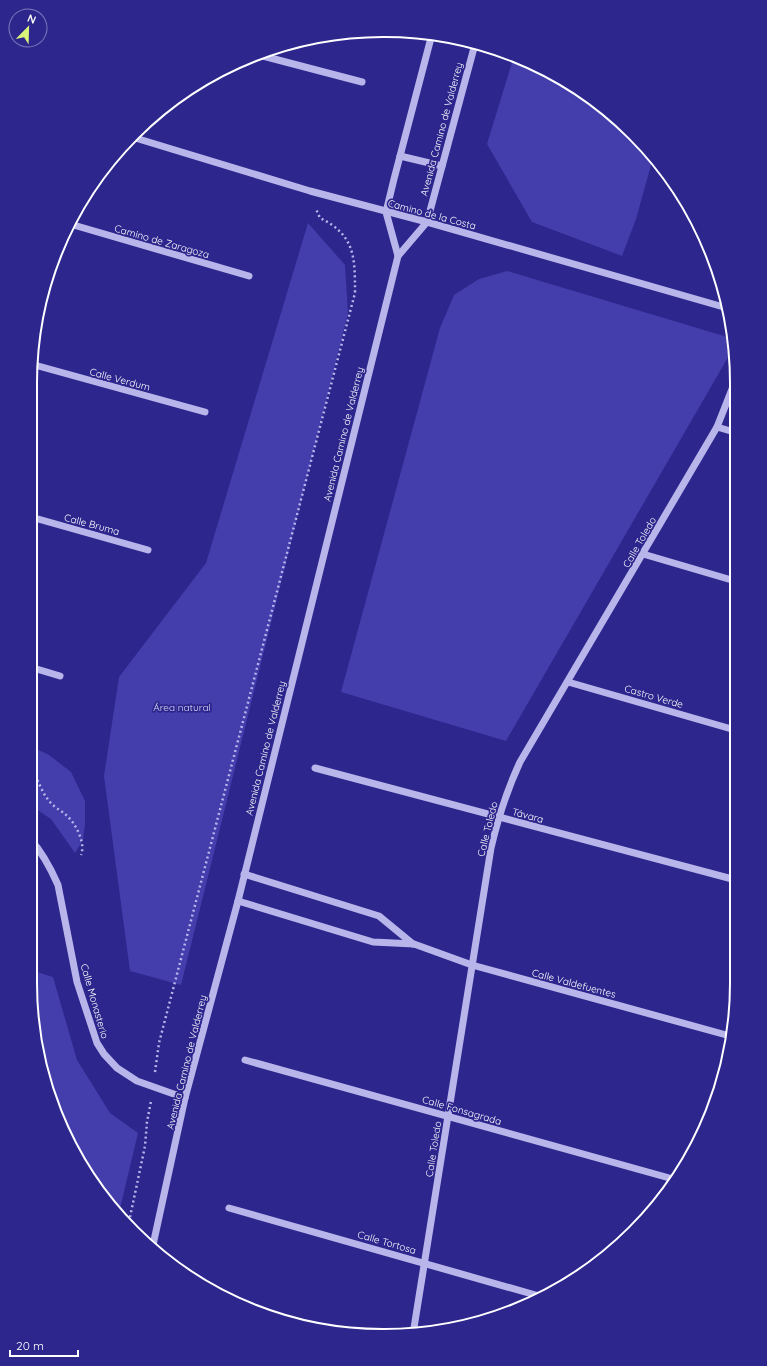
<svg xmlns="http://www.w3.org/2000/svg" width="767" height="1366" font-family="Quicksand,sans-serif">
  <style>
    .green { fill: #433eac }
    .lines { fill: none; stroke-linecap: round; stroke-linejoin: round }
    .path { stroke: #b8b5eb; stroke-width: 2.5; stroke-dasharray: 2 3; stroke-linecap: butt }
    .minor { stroke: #b8b5eb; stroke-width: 7 }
    .labels { text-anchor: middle; stroke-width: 3.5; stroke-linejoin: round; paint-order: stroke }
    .street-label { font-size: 10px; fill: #fff; stroke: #2c268d }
    .park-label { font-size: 10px; fill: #dbdaf8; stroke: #2c268d }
    .rim { fill: none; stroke: #fff; stroke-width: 2 }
  </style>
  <rect width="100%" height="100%" fill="#2c268d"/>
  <g class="green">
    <path d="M 514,56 L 560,77 L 633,133 L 653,158 L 636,219 L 622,256 L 532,222 L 487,144 Z"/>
    <path d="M 308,223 L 345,265 L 348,313 L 181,985 L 130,971 L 104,776 L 119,677 L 206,563 Z"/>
    <path d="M 507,271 L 734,339 L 734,347 L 506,741 L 341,692 L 440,328 L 454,295 L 479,279 Z"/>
    <path d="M 30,746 L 49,755 L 71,772 L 85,801 L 85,824 L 83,840 L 75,853 L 51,819 L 30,805 Z"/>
    <path d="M 30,881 L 37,898 L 32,911 L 30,909 Z"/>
    <path d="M 31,970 L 53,977 L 77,1060 L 110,1113 L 138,1133 L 119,1213 L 103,1198 L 49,1096 L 30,983 Z"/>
  </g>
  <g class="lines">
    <g class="path">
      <path d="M 30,767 C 38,778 41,792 50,802 C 54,807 60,810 65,814 C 75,822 86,842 81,855"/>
      <path d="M 155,1072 L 159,1043 L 355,293 C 355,257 355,235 320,218 L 316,209"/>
      <path d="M 129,1222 L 145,1146 L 147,1122 L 151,1101"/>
    </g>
    <g class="minor">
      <path d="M 259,55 L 362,82"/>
      <path d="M 132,137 L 310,191 L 427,222 L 727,308"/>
      <path d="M 400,156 L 442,166"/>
      <path d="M 70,224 L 249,276"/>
      <path d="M 398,256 L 386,212 L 394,179 L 432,34"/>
      <path d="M 31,364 L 205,412"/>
      <path d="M 717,427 L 734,432"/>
      <path d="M 31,517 L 148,550"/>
      <path d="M 643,554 L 735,581"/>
      <path d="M 30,667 L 60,676"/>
      <path d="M 568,682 L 735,730"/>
      <path d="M 315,768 L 736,880"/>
      <path d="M 30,839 C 43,853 51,869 58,885 L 77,982 L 97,1043 L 104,1054 L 117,1068 L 137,1081 L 185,1098"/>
      <path d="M 244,874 L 379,916 L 413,944"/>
      <path d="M 238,901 L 373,942 L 414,944 L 472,965 L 730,1036"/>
      <path d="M 245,1060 L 673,1179"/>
      <path d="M 229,1208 L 539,1296"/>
      <path d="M 153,1245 L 185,1098 L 238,901 L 398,256 L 427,222 L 475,44"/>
      <path d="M 413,1334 L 491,848 C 498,818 507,790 520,762 L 717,427 L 734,384"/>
    </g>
  </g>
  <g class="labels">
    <g class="street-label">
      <text transform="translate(441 129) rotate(-75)" y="4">Avenida Camino de Valderrey</text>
      <text transform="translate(432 214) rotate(15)" y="4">Camino de la Costa</text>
      <text transform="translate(162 241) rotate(16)" y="4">Camino de Zaragoza</text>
      <text transform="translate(120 379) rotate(15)" y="4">Calle Verdum</text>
      <text transform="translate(343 434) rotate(-76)" y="4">Avenida Camino de Valderrey</text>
      <text transform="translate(92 524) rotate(15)" y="4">Calle Bruma</text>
      <text transform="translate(639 542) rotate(-60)" y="4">Calle Toledo</text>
      <text transform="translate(654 696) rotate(16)" y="4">Castro Verde</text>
      <text transform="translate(265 748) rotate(-76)" y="4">Avenida Camino de Valderrey</text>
      <text transform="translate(528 815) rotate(15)" y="4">Távara</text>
      <text transform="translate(487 829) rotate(-76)" y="4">Calle Toledo</text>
      <text transform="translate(574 983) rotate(15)" y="4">Calle Valdefuentes</text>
      <text transform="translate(95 1001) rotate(74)" y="4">Calle Monasterio</text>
      <text transform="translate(186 1062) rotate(-76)" y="4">Avenida Camino de Valderrey</text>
      <text transform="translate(462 1110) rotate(16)" y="4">Calle Fonsagrada</text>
      <text transform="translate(433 1149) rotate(-81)" y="4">Calle Toledo</text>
      <text transform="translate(387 1242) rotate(16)" y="4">Calle Tortosa</text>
    </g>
    <g class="park-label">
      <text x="182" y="711">Área natural</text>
    </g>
  </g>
  <path d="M0 0H767V1366H0ZM383 37H384A346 346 0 0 1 730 383V983A346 346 0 0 1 384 1329H383A346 346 0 0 1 37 983V383A346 346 0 0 1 383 37Z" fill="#2c268d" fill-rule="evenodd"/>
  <path class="rim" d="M383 37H384A346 346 0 0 1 730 383V983A346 346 0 0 1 384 1329H383A346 346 0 0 1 37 983V383A346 346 0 0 1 383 37Z"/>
  <g transform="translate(28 28) rotate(23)"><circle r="19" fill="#2c268d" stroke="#807dbb"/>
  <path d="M0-3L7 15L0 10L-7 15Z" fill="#daf47a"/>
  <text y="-6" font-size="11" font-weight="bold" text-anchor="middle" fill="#ffffff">N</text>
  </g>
  <path d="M10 1350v6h68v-6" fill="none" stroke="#ffffff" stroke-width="2"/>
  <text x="16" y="1350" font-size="12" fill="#ffffff" stroke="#2c268d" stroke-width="3" paint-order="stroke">20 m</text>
</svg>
